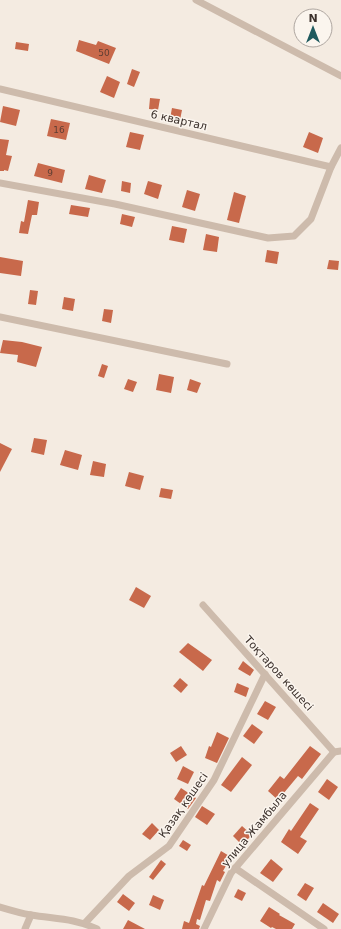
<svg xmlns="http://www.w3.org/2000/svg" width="341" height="929" font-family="'DejaVu Sans',sans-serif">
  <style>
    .building { fill: #c8694b }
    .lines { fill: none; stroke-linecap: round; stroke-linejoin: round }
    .minor { stroke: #cdbbac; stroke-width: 7 }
    .labels { text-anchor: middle; stroke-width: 3; stroke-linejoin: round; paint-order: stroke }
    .number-label { font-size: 9px; fill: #5e3e33 }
    .street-label { font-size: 11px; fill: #3b302b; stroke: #fbf5ee }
  </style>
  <rect width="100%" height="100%" fill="#f4ebe1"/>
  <g class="building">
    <path d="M 79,40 L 96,45 L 98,41 L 116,48 L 109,64 L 76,51 Z"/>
    <path d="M 16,42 L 29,44 L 28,51 L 15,49 Z"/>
    <path d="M 132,69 L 140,72 L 134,87 L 127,84 Z"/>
    <path d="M 107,76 L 120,82 L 114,98 L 100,92 Z"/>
    <path d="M 150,98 L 160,99 L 158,110 L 149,109 Z"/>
    <path d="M 3,106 L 20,110 L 16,126 L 0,122 Z"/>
    <path d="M 172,108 L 182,110 L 180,120 L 170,119 Z"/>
    <path d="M 51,119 L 70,123 L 66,140 L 47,136 Z"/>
    <path d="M 130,132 L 144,135 L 140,150 L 126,147 Z"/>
    <path d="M 309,132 L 323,138 L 318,153 L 303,147 Z"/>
    <path d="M 0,139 L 9,140 L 6,155 L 12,156 L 8,171 L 4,170 L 4,171 L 0,171 Z"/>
    <path d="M 38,163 L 65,170 L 62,183 L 34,176 Z"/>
    <path d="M 89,175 L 106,180 L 102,193 L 85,189 Z"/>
    <path d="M 122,181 L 131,183 L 130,193 L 121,191 Z"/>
    <path d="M 148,181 L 162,185 L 158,199 L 144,194 Z"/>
    <path d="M 187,190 L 200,194 L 195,211 L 182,207 Z"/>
    <path d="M 234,192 L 246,196 L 239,223 L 227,220 Z"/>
    <path d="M 28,200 L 39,202 L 37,215 L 32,215 L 28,234 L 19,233 L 21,221 L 24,222 Z"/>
    <path d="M 71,205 L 90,208 L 88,217 L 69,214 Z"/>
    <path d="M 122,214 L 135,217 L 132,227 L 120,224 Z"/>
    <path d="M 172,226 L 187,229 L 184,243 L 169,240 Z"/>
    <path d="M 206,234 L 219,237 L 217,252 L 203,250 Z"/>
    <path d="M 267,250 L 279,252 L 277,264 L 265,262 Z"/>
    <path d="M 0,257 L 23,261 L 21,276 L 0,273 Z"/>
    <path d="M 329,260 L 339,261 L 338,270 L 327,269 Z"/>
    <path d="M 30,290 L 38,291 L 36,305 L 28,304 Z"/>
    <path d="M 64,297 L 75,299 L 73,311 L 62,309 Z"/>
    <path d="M 104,309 L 113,310 L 111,323 L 102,321 Z"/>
    <path d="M 3,340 L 22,342 L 42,347 L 36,367 L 17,362 L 18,355 L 0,353 Z"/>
    <path d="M 102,364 L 108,366 L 104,378 L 98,376 Z"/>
    <path d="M 159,374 L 174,377 L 171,393 L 156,390 Z"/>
    <path d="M 128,379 L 137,382 L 133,392 L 124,389 Z"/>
    <path d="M 190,379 L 201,383 L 197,393 L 187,390 Z"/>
    <path d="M 34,438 L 47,440 L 44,455 L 31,452 Z"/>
    <path d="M 0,443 L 12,449 L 0,472 Z"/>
    <path d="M 65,450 L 82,455 L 78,470 L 60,465 Z"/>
    <path d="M 93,461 L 106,464 L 104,477 L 90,475 Z"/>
    <path d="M 129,472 L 144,476 L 140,490 L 125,486 Z"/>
    <path d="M 161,488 L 173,490 L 171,499 L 159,497 Z"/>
    <path d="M 136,587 L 151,596 L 144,608 L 129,600 Z"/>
    <path d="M 188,643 L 212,660 L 203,671 L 179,652 Z"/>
    <path d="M 243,661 L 254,670 L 250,676 L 238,669 Z"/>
    <path d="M 180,678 L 188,685 L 181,693 L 173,686 Z"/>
    <path d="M 237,683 L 249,688 L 246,697 L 234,692 Z"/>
    <path d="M 265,701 L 276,707 L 268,720 L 257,714 Z"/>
    <path d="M 252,724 L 263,732 L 254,744 L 243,736 Z"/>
    <path d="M 217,732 L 229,738 L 217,763 L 205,758 L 209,746 L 211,747 Z"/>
    <path d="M 181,746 L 187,755 L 176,762 L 170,753 Z"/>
    <path d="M 310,746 L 321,754 L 302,779 L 298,776 L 278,800 L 268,791 L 280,776 L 284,779 Z"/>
    <path d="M 242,757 L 252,765 L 231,792 L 221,785 Z"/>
    <path d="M 183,766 L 194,772 L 188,784 L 177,779 Z"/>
    <path d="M 327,779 L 338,787 L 329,800 L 318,792 Z"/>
    <path d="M 181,788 L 196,798 L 188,809 L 174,799 Z"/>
    <path d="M 310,803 L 319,809 L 300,837 L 307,841 L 298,854 L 281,842 L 289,829 L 291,831 Z"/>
    <path d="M 202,806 L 215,814 L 207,825 L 195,817 Z"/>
    <path d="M 152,823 L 159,830 L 150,840 L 142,834 Z"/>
    <path d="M 242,826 L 252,835 L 242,845 L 233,836 Z"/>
    <path d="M 183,840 L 191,845 L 187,851 L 179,846 Z"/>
    <path d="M 221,851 L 231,857 L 223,871 L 225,872 L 220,882 L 217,880 L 210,901 L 206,900 L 200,920 L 197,919 L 196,924 L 200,926 L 199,929 L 182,929 L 184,921 L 189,923 L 202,885 L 204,886 Z"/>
    <path d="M 271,859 L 283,869 L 273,882 L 260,873 Z"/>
    <path d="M 161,860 L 166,864 L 153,880 L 149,877 Z"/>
    <path d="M 305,883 L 314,888 L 306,901 L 297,895 Z"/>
    <path d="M 238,889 L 246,893 L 242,901 L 234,897 Z"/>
    <path d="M 123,894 L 135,903 L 129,911 L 117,902 Z"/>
    <path d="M 153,895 L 164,900 L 160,910 L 149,905 Z"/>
    <path d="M 323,903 L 339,914 L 333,923 L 317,912 Z"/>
    <path d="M 269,907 L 280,914 L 279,915 L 295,924 L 292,929 L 276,929 L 272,927 L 271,928 L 260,921 Z"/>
    <path d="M 128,920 L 145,929 L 123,929 Z"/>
  </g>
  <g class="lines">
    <g class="minor">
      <path d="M 196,0 L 341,76"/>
      <path d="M 0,89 L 331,167 L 341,148"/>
      <path d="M 0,183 L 115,204 L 268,238 L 294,236 L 311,219 L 331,167"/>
      <path d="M 0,317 L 227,364"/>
      <path d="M 203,605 L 334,752 L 341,751"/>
      <path d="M 235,868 L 324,929"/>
      <path d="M 0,907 C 10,910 20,913 31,915 C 55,919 74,918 97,929"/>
      <path d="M 85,923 L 129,876 L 169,846 L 214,780 L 265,674"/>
      <path d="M 25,929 L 31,915"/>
      <path d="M 204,929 L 231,873 L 334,752"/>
    </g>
  </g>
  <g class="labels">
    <g class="number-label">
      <text x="104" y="56">50</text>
      <text x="59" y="133">16</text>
      <text x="50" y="176">9</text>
    </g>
    <g class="street-label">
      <text transform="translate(179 120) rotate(13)" y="4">6 квартал</text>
      <text transform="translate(279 673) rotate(48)" y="4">Тоқтаров көшесі</text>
      <text transform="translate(183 805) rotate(-55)" y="4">Қазақ көшесі</text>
      <text transform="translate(254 829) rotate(-50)" y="4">улица Жамбыла</text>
    </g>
  </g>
  <g transform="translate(313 28)"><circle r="19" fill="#fbf5ee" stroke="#aea6a0"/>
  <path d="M0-3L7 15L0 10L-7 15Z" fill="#1f5a5e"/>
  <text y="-6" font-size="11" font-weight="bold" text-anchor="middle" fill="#3b302b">N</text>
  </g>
</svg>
